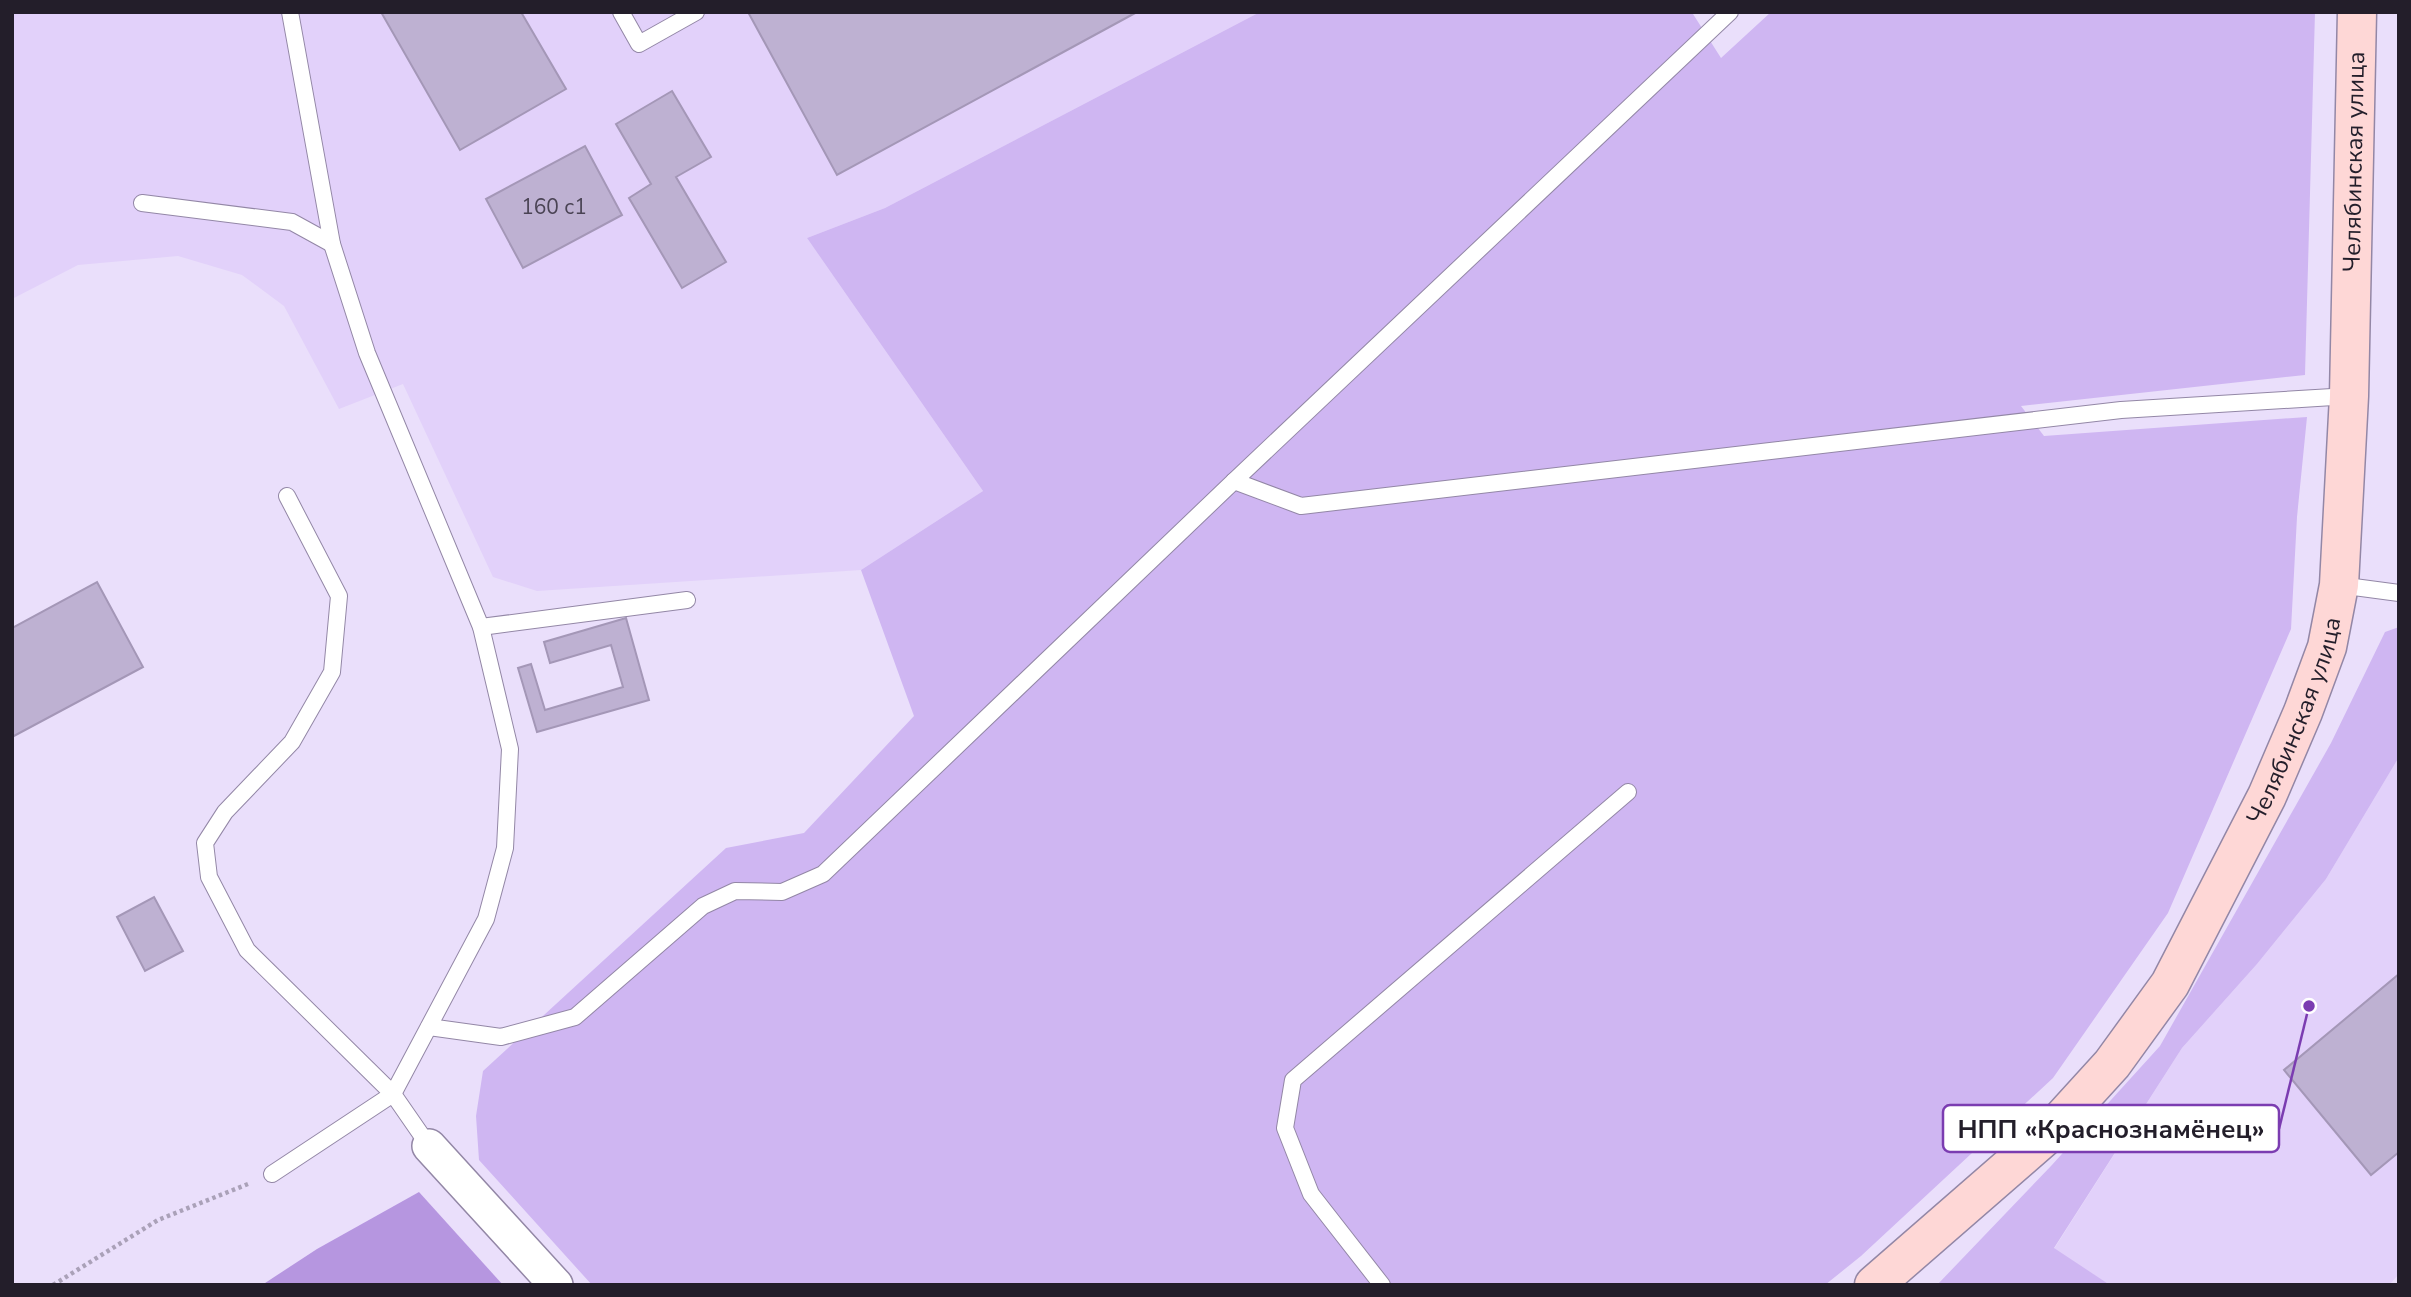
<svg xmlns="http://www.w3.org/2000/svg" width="2411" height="1297" font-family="'Nunito Sans',sans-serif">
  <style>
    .built { fill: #e2d1fa }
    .green { fill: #cfb6f2 }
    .forest { fill: #b696e0 }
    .building { fill: #beb1d2; stroke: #a497b7; stroke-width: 2 }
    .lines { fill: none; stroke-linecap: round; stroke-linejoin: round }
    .lane-casing { stroke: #9387a6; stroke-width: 18 }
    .street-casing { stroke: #9387a6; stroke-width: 36 }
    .secondary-casing { stroke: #9387a6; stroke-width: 41 }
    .path { stroke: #aaa1b8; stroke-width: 4.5; stroke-dasharray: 3.5 3.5; stroke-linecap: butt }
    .lane { stroke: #fff; stroke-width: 16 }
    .street { stroke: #fff; stroke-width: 33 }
    .secondary { stroke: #fed7d6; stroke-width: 38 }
    .labels { text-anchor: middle; stroke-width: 5; stroke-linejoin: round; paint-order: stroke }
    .number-label { font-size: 21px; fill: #4a4354 }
    .street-label { font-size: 24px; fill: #231e2a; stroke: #fff }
    .leader { fill: none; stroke: #7b3cb1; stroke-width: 2.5 }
    .callout-dot { fill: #7b3cb1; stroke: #fff; stroke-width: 2.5 }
    .callout { fill: #fff; stroke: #7b3cb1; stroke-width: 2.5 }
    .callout-label { font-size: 26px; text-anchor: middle; font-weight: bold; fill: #231e2a }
  </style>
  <rect width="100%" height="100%" fill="#eadffb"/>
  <g class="built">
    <path d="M 12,12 L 1260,12 L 885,208 L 807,238 L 983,491 L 861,570 L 537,591 L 493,577 L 403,384 L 339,409 L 284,306 L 242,275 L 178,256 L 78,265 L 12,299 Z"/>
    <path d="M 2399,757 L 2399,1274 L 2389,1285 L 2110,1285 L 2054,1249 L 2182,1048 L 2257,964 L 2326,879 Z"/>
  </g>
  <g class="green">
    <path d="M 1260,12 L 1695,12 L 1693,14 L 1721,58 L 1771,12 L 2315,12 L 2305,375 L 2021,406 L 2044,436 L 2307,417 L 2297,517 L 2291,629 L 2168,913 L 2053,1078 L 1861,1256 L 1825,1285 L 592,1285 L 479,1160 L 476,1116 L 483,1071 L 726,848 L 804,833 L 914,716 L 861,570 L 983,491 L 807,238 L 885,208 Z"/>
    <path d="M 2399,627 L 2399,757 L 2326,879 L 2257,964 L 2182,1048 L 2054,1248 L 2110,1285 L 1937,1285 L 2051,1166 L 2160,1046 L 2331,743 L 2385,632 Z"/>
  </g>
  <path class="forest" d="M 419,1192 L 503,1285 L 262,1285 L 317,1249 Z"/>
  <g class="building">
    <path d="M 381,12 L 521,12 L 566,89 L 460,150 Z"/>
    <path d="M 748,12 L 1137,12 L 837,175 Z"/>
    <path d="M 672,91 L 711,157 L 676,177 L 726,262 L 682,288 L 629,198 L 651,184 L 616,124 Z"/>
    <path d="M 585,146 L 622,215 L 523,268 L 486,199 Z"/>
    <path d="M 97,582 L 143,667 L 12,737 L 12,628 Z"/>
    <path d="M 626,618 L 649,700 L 537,732 L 518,668 L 531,664 L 545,710 L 623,687 L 611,645 L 550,663 L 544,642 Z"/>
    <path d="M 154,897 L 183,951 L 145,971 L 117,917 Z"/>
    <path d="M 2399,974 L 2399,1152 L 2371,1175 L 2284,1070 Z"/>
  </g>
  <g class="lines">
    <g class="lane-casing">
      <g id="lane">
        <path d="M 621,12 L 639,44 L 696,12"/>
        <path d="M 142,203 L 292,222 L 332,244"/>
        <path d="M 1234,481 L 1301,506 L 2121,410 L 2349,396"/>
        <path d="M 287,496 L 339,596 L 332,672 L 292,742 L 225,812 L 205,843 L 209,877 L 247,950 L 393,1094 L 429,1146"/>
        <path d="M 2339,585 L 2399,593"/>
        <path d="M 481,627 L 687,600"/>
        <path d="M 429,1027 L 501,1037 L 575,1017 L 703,906 L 735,891 L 782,892 L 823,874 L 1234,481 L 1730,12"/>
        <path d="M 272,1174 L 393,1094 L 486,919 L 505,848 L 510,749 L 481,627 L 367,353 L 332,244 L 290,12"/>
        <path d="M 1382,1285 L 1311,1194 L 1285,1128 L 1293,1080 L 1628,792"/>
      </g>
    </g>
    <g class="street-casing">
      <path id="street" d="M 429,1146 L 556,1285"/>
    </g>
    <g class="secondary-casing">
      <g id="secondary">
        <path id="s1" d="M 1874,1285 L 2051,1131 L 2112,1064 L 2170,984 L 2267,796 L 2303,712 L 2327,647 L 2339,585 L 2349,396 L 2357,12"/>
      </g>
    </g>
    <path class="path" d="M 53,1285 L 158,1220 L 248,1184"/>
    <use href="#lane" class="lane"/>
    <use href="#street" class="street"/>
    <use href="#secondary" class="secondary"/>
  </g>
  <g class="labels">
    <g class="number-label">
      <text x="554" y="214">160 с1</text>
    </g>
    <g class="street-label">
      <text dy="8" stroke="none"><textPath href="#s1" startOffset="1283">Челябинская улица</textPath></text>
      <text dy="8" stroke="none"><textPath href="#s1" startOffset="716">Челябинская улица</textPath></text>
    </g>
  </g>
  <path class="leader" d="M2309 1006L2279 1129"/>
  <circle class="callout-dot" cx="2309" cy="1006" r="7"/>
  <rect class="callout" x="1943" y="1105" width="336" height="47" rx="7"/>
  <g class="callout-label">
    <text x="2111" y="1138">НПП «Краснознамёнец»</text>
  </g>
  <rect width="2411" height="1297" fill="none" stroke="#231e2a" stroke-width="28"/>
</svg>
